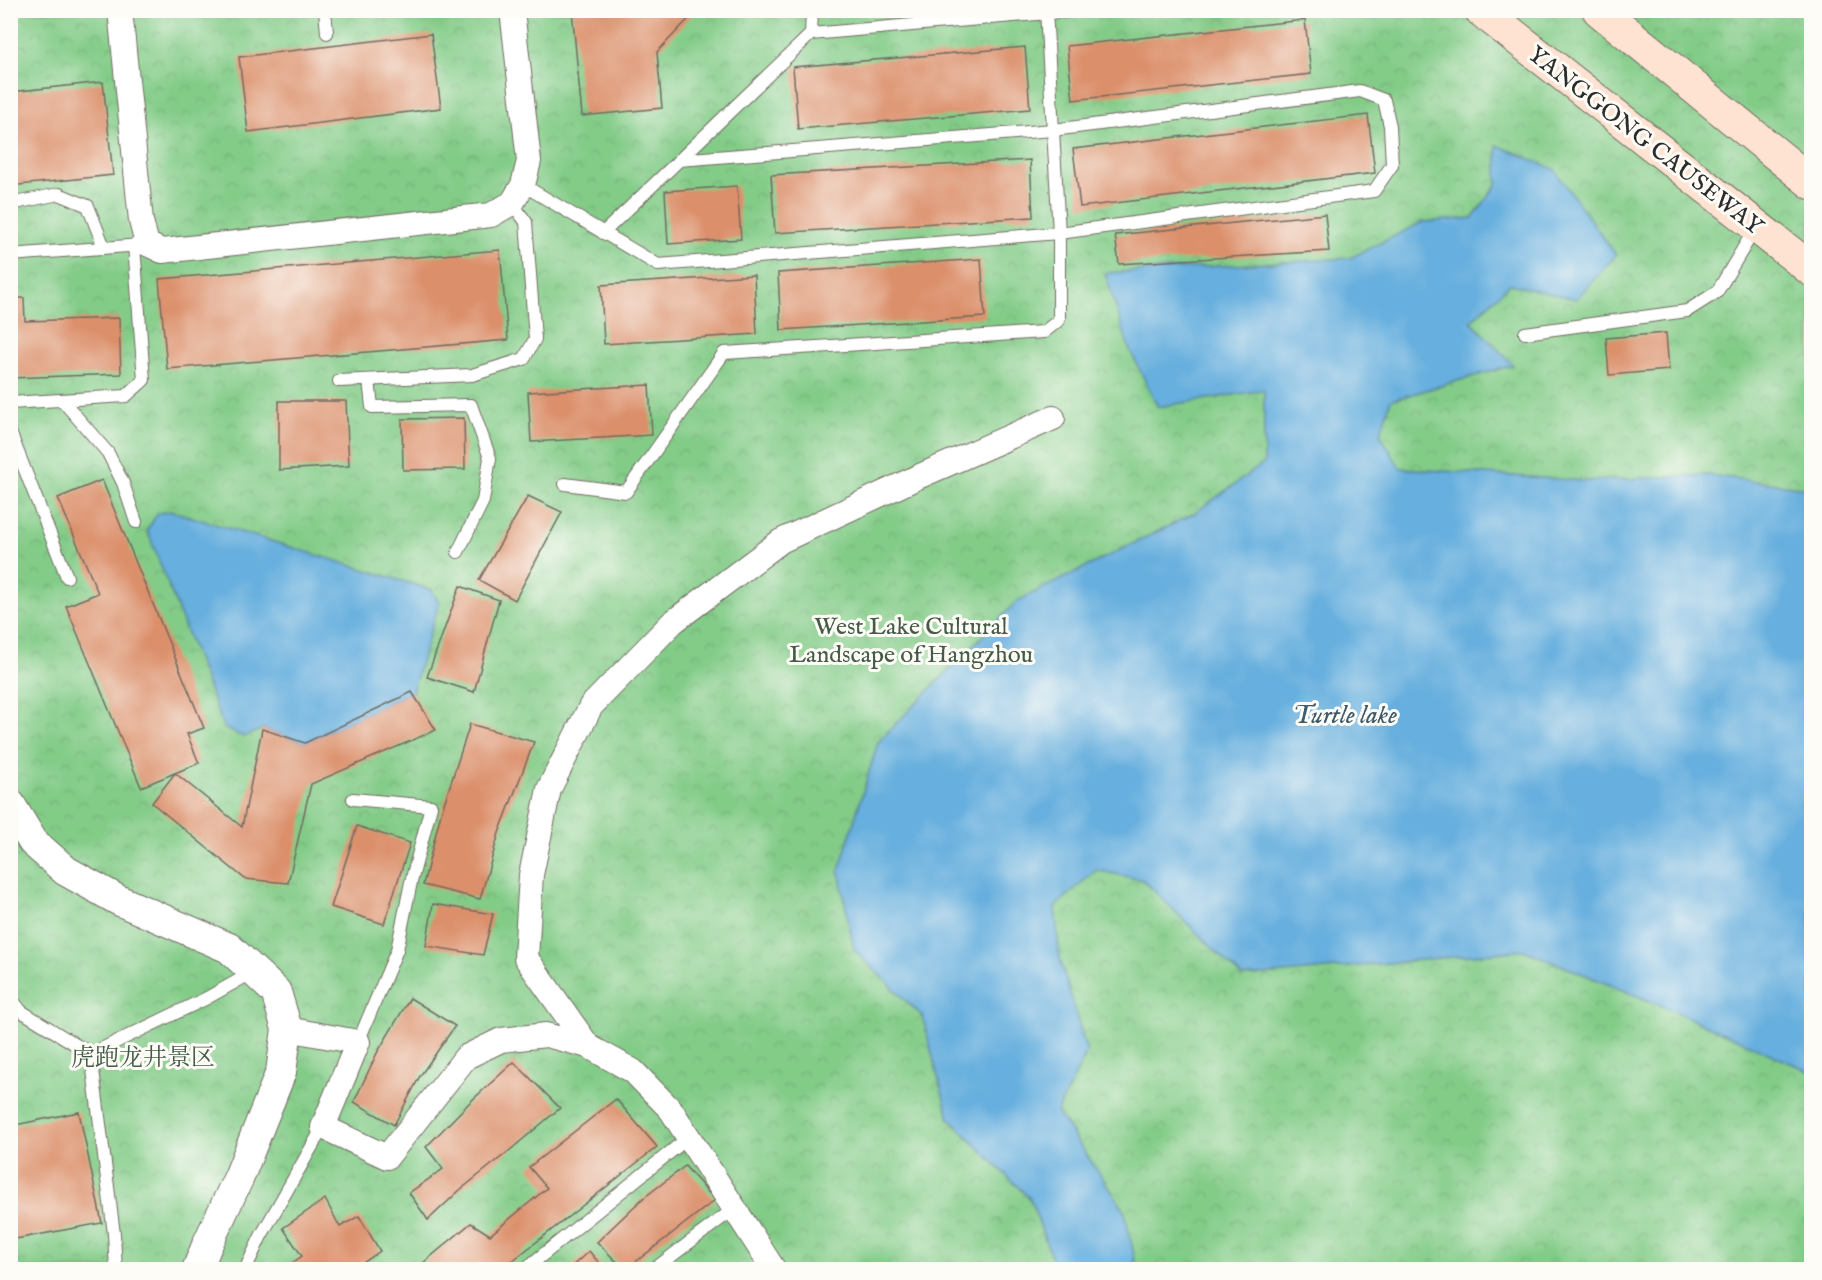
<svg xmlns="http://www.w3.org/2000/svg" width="1822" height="1280" font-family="'IM FELL English','Noto Serif SC',serif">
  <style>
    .park { fill: url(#park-crowns); stroke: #577c5a; stroke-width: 1.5 }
    .water { fill: #66afde; stroke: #486d84; stroke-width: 1.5 }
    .building { fill: #db8f6a }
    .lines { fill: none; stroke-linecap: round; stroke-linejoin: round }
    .service-casing { stroke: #716a60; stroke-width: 14 }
    .minor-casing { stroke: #716a60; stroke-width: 26 }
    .tertiary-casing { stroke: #716a60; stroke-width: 32 }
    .secondary-casing { stroke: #716a60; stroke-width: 35 }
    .service { stroke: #fff; stroke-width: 12 }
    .minor { stroke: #fff; stroke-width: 24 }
    .tertiary { stroke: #fff; stroke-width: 30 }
    .secondary { stroke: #fee3d2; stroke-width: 33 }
    .labels { text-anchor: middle; stroke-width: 6; stroke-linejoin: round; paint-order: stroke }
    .street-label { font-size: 24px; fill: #2b2b2b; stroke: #fdfcf7 }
    .park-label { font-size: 24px; fill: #455b47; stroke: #fdfcf7 }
    .water-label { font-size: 26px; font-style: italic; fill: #40596a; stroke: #fdfcf7 }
  </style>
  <defs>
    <pattern id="park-crowns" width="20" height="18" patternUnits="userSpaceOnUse" patternTransform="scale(1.5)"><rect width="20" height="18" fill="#83cc88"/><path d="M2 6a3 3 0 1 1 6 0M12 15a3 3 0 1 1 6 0" fill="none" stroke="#71af76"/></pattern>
  </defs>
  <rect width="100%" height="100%" fill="#fdfcf7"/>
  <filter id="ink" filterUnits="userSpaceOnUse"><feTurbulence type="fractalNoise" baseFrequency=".0167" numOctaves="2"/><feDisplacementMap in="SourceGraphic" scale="12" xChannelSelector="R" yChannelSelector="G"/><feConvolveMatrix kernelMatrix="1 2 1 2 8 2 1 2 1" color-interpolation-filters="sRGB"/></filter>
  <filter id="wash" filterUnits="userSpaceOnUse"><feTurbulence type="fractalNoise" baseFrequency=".008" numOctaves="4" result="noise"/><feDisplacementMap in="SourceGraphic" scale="24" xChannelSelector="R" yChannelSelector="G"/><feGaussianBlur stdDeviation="1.35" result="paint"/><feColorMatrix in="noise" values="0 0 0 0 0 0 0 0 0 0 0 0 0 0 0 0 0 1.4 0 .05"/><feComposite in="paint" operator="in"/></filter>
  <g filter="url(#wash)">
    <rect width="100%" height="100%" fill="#f4dfc3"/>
    <path class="park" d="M 10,11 L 1811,11 L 1811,1269 L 11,1269 Z"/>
    <g class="water">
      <path d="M 1497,145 L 1554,169 L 1616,255 L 1576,299 L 1510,284 L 1471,321 L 1513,365 L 1391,400 L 1380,434 L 1400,468 L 1586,481 L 1708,475 L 1800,487 L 1811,492 L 1811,1072 L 1667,1008 L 1524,950 L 1242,977 L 1143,880 L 1096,870 L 1055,907 L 1060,959 L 1087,1052 L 1057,1112 L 1124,1209 L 1137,1269 L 1056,1269 L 1030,1199 L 949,1118 L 922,1016 L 854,950 L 839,871 L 878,742 L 1017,601 L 1193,514 L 1264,463 L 1264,390 L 1158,407 L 1129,348 L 1105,273 L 1350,258 L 1423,222 L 1473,218 L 1497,184 Z"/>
      <path d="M 172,511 L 432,590 L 439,603 L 412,692 L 305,743 L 263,729 L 243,737 L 224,728 L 147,530 L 158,513 Z"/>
    </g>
    <g id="blocks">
      <g class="building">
        <path d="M 572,10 L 697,10 L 657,52 L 662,108 L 582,116 Z"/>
        <path d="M 841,10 L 868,10 L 868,12 L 842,15 Z"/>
        <path d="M 1305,20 L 1311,74 L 1073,100 L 1067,46 Z"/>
        <path d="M 431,34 L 441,108 L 248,132 L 239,57 Z"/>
        <path d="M 1025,47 L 1030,109 L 798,129 L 793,67 Z"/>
        <path d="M 103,82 L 113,175 L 10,186 L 10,92 Z"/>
        <path d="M 1368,115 L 1375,173 L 1080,207 L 1073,149 Z"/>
        <path d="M 1030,160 L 1033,217 L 775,233 L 771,175 Z"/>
        <path d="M 737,186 L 741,239 L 668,244 L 665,191 Z"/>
        <path d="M 1325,214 L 1329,251 L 1119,264 L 1115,235 Z"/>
        <path d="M 500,250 L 508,340 L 167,369 L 159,279 Z"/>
        <path d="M 981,259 L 985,317 L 781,330 L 778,273 Z"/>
        <path d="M 754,275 L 757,334 L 604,344 L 601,285 Z"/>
        <path d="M 10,298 L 24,298 L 25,321 L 119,318 L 121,374 L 10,378 Z"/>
        <path d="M 1666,333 L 1669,370 L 1609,375 L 1606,338 Z"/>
        <path d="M 649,385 L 652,435 L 531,442 L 528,392 Z"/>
        <path d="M 279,401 L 346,401 L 349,466 L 279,470 Z"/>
        <path d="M 464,418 L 465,469 L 403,470 L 402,419 Z"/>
        <path d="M 102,480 L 204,728 L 187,734 L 199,763 L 141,787 L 66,606 L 98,593 L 58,498 Z"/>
        <path d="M 528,496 L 562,512 L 515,600 L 479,580 Z"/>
        <path d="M 460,586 L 499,600 L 474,692 L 427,677 Z"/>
        <path d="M 412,692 L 436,730 L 311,784 L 288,883 L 245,879 L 152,803 L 175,773 L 242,827 L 262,729 L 305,743 Z"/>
        <path d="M 470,724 L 534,742 L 499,833 L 480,899 L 423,885 L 441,813 Z"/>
        <path d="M 357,826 L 410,843 L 384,924 L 331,907 Z"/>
        <path d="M 433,904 L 493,914 L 483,955 L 426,946 Z"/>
        <path d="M 410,998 L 455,1026 L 420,1076 L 394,1125 L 354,1102 L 377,1053 Z"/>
        <path d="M 514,1062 L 560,1108 L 509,1151 L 460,1190 L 428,1220 L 409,1193 L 443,1169 L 426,1147 L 470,1102 Z"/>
        <path d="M 616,1099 L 657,1147 L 502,1269 L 416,1269 L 471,1223 L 490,1235 L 547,1188 L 529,1167 Z"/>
        <path d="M 79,1112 L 102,1223 L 10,1240 L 10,1126 Z"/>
        <path d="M 685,1166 L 715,1200 L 625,1270 L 597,1242 L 641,1200 Z"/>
        <path d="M 325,1199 L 340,1227 L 359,1216 L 380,1251 L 354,1269 L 284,1269 L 302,1256 L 283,1228 Z"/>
        <path d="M 589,1251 L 604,1269 L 569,1269 Z"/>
      </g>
    </g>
  </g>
  <g filter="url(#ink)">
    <use href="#blocks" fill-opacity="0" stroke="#716a60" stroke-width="1.5"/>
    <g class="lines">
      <g class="service-casing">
        <g id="service">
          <path d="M 325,10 L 327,33"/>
          <path d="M 811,34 L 1081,10"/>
          <path d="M 523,185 L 658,265 L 1059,233 L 1374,191 L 1392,165 L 1390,126 L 1384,100 L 1360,91 L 1053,130 L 679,160"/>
          <path d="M 10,204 L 59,194 L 88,206 L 104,247"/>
          <path d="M 603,233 L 811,34 L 812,10"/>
          <path d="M 10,255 L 141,245"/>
          <path d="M 1525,333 L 1687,311 L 1717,292 L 1756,227"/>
          <path d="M 369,380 L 372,407 L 471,405 L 490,458 L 483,501 L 458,552"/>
          <path d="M 339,381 L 472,375 L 524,359 L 535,339 L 526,222 L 512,203"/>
          <path d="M 62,400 L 108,453 L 123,483 L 136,522"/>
          <path d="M 10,403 L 126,396 L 144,380 L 134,245"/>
          <path d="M 10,432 L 67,577"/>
          <path d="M 565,484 L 626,492 L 724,353 L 1044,332 L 1059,320 L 1059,233 L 1046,10"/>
          <path d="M 353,799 L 431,806 L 411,882 L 397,950 L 358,1042"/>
          <path d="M 10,997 L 21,1011 L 91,1054"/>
          <path d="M 116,1270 L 114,1234 L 91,1054 L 207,998 L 255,971"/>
          <path d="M 245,1270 L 261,1236 L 323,1127"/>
          <path d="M 524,1270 L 689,1137"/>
          <path d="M 653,1270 L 735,1208"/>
        </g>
      </g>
      <g class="minor-casing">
        <g id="minor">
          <path d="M 120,10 L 141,221 L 147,244 L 162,251 L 491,215 L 512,203 L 523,185 L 529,161 L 512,10"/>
          <path d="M 287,1029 L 358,1042 L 323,1127 L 387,1157 L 466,1057 L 501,1040 L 546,1035 L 588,1046 L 526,958 L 531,875 L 549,789 L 591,706 L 673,622 L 781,541 L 920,476 L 1053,418"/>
          <path d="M 588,1046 L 633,1071 L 671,1110 L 774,1270"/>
        </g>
      </g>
      <g class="tertiary-casing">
        <path id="tertiary" d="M 10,804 L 33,842 L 66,871 L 118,900 L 229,948 L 276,992 L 287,1029 L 281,1072 L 239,1177 L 207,1245 L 197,1270"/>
      </g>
      <g class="secondary-casing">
        <g id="secondary">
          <path d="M 1481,10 L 1812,270"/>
          <path d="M 1599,10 L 1812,183"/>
        </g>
      </g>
      <use href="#service" class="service"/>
      <use href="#minor" class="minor"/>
      <use href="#tertiary" class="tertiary"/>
      <use href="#secondary" class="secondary"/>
    </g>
  </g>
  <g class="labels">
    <g class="street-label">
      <text transform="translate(1646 140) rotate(38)" y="8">YANGGONG CAUSEWAY</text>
    </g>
    <g class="park-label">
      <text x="911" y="634">West Lake Cultural<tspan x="911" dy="28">Landscape of Hangzhou</tspan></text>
      <text x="143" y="1065">虎跑龙井景区</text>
    </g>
    <g class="water-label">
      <text x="1345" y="723">Turtle lake</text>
    </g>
  </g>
  <rect width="1822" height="1280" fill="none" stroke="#fdfcf7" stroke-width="36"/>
</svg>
